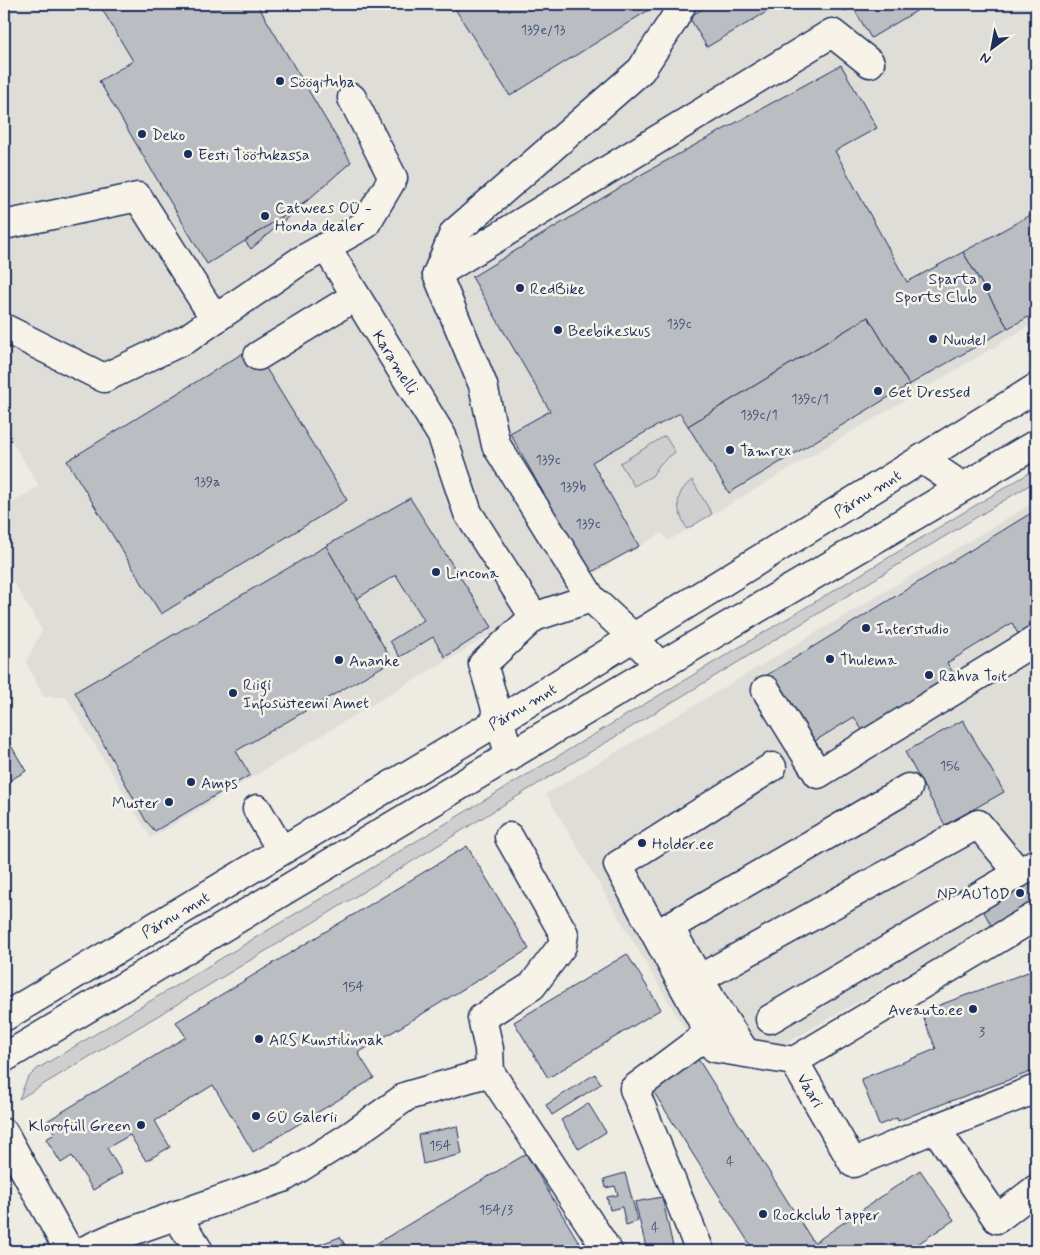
<svg xmlns="http://www.w3.org/2000/svg" width="1040" height="1255" font-family="Mynerve,sans-serif">
  <style>
    .built { fill: #deddd8 }
    .green { fill: #cfcfcf; stroke: #757f96 }
    .building { fill: #babdc2; stroke: #1b2f5e }
    .lines { fill: none; stroke-linecap: round; stroke-linejoin: round }
    .minor-casing { stroke: #1b2f5e; stroke-width: 31 }
    .major-casing { stroke: #1b2f5e; stroke-width: 31 }
    .minor { stroke: #f7f3e8; stroke-width: 28 }
    .major { stroke: #f7f3e8; stroke-width: 28 }
    .poi-dot { fill: #1b2f5e; stroke: #f7f3e8; stroke-width: 2 }
    .labels { text-anchor: middle; stroke-width: 5; stroke-linejoin: round; paint-order: stroke }
    .number-label { font-size: 14px; fill: #435277 }
    .poi-label { font-size: 16px; fill: #1b2f5e; stroke: #f7f3e8; text-anchor: start }
    .street-label { font-size: 16px; fill: #1b2f5e; stroke: #f7f3e8 }
  </style>
  <rect width="100%" height="100%" fill="#eeebe2"/>
  <filter id="ink" filterUnits="userSpaceOnUse"><feTurbulence type="fractalNoise" baseFrequency=".02" numOctaves="2"/><feDisplacementMap in="SourceGraphic" scale="10" xChannelSelector="R" yChannelSelector="G"/><feConvolveMatrix kernelMatrix="1 2 1 2 8 2 1 2 1" color-interpolation-filters="sRGB"/></filter>
  <g filter="url(#ink)">
    <g class="built">
      <path d="M 4,4 L 1036,4 L 1036,322 L 668,541 L 662,533 L 385,697 L 151,838 L 66,697 L 44,697 L 26,662 L 42,630 L 4,566 L 4,508 L 39,486 L 4,428 Z"/>
      <path d="M 1036,501 L 1036,900 L 771,1052 L 687,1033 L 546,794 Z"/>
    </g>
    <g class="green">
      <path d="M 665,436 L 675,452 L 660,464 L 652,476 L 634,486 L 620,463 Z"/>
      <path d="M 1036,469 L 1036,481 L 508,802 L 324,916 L 19,1099 L 27,1079 L 37,1069 Z"/>
      <path d="M 692,480 L 712,514 L 687,529 C 676,509 673,495 692,480 Z"/>
    </g>
    <g class="building">
      <path d="M 99,4 L 257,4 L 351,162 L 309,199 L 245,241 L 207,264 L 99,81 L 133,61 Z"/>
      <path d="M 452,4 L 650,4 L 652,8 L 510,96 Z"/>
      <path d="M 711,4 L 780,4 L 707,47 L 689,17 Z"/>
      <path d="M 820,4 L 849,4 L 847,11 Z"/>
      <path d="M 851,4 L 915,4 L 918,10 L 871,38 Z"/>
      <path d="M 841,65 L 877,128 L 835,151 L 907,282 L 963,252 L 1008,328 L 909,385 L 868,317 L 688,426 L 680,413 L 592,462 L 639,546 L 588,574 L 510,433 L 550,411 L 472,277 L 644,173 Z"/>
      <path d="M 309,199 L 251,249 L 245,241 Z"/>
      <path d="M 1036,212 L 1036,313 L 1008,328 L 963,252 Z"/>
      <path d="M 868,317 L 909,385 L 729,493 L 688,426 Z"/>
      <path d="M 253,347 L 347,500 L 161,614 L 67,461 Z"/>
      <path d="M 410,498 L 492,627 L 445,657 L 433,637 L 400,657 L 390,641 L 424,620 L 396,575 L 356,599 L 326,546 Z"/>
      <path d="M 1036,510 L 1036,629 L 1021,639 L 1012,623 L 947,663 L 957,679 L 864,733 L 854,717 L 810,744 L 767,675 Z"/>
      <path d="M 326,546 L 392,661 L 236,751 L 250,775 L 155,831 L 146,821 L 75,692 Z"/>
      <path d="M 963,720 L 1004,792 L 945,825 L 905,752 Z"/>
      <path d="M 4,734 L 26,771 L 4,784 Z"/>
      <path d="M 467,846 L 529,949 L 358,1053 L 374,1078 L 253,1152 L 213,1085 L 155,1121 L 170,1147 L 146,1161 L 130,1135 L 107,1148 L 122,1173 L 93,1190 L 72,1156 L 61,1163 L 46,1139 L 55,1134 L 47,1121 L 186,1037 L 176,1022 Z"/>
      <path d="M 1036,876 L 1036,904 L 994,930 L 980,905 Z"/>
      <path d="M 627,954 L 661,1009 L 548,1078 L 514,1022 Z"/>
      <path d="M 1036,969 L 1036,1070 L 918,1113 L 898,1121 L 897,1118 L 879,1125 L 861,1079 L 936,1049 L 921,1012 Z"/>
      <path d="M 698,1059 L 814,1243 L 920,1170 L 954,1220 L 907,1251 L 754,1251 L 653,1091 Z"/>
      <path d="M 595,1074 L 601,1084 L 552,1115 L 546,1105 Z"/>
      <path d="M 588,1103 L 606,1132 L 579,1149 L 561,1120 Z"/>
      <path d="M 457,1126 L 462,1154 L 423,1164 L 418,1135 Z"/>
      <path d="M 526,1154 L 584,1251 L 364,1251 Z"/>
      <path d="M 625,1173 L 638,1221 L 626,1225 L 622,1207 L 610,1210 L 607,1197 L 618,1195 L 615,1186 L 606,1188 L 604,1179 Z"/>
      <path d="M 662,1197 L 674,1251 L 647,1251 L 635,1202 Z"/>
      <path d="M 340,1237 L 349,1251 L 302,1251 Z"/>
    </g>
    <g class="lines">
      <g class="minor-casing">
        <g id="minor">
          <path d="M 4,225 L 138,197 L 215,319 L 300,261 L 365,225 L 393,178 L 352,98"/>
          <path d="M 326,247 L 442,436 L 468,513 L 534,617"/>
          <path d="M 437,274 L 832,33 L 870,63"/>
          <path d="M 4,328 L 104,378 L 188,338 L 215,319"/>
          <path d="M 258,356 L 356,296"/>
          <path d="M 922,459 L 963,487"/>
          <path d="M 591,598 L 496,445 L 483,385 L 437,274 L 454,233 L 641,70 L 673,21 L 682,4"/>
          <path d="M 766,690 L 818,774 L 1036,640"/>
          <path d="M 510,757 L 483,664 L 534,617 L 591,598 L 634,638 L 660,666"/>
          <path d="M 772,767 L 618,865 L 709,1033 L 715,1048 L 794,1061 L 853,1163 L 926,1132 L 1036,1089"/>
          <path d="M 257,809 L 281,850"/>
          <path d="M 699,979 L 978,824 L 1019,873"/>
          <path d="M 770,1019 L 1036,863"/>
          <path d="M 745,1052 L 715,1006 L 669,927 L 908,788"/>
          <path d="M 794,1061 L 1036,916"/>
          <path d="M 490,1072 L 489,1049 L 482,1018 L 532,986 L 562,946 L 564,934 L 509,837"/>
          <path d="M 936,1129 L 997,1219 L 1036,1189"/>
          <path d="M 4,1133 L 69,1251"/>
          <path d="M 176,1215 L 199,1251"/>
          <path d="M 83,1251 L 112,1238 L 283,1178 L 349,1137 L 407,1096 L 490,1072 L 608,1251"/>
          <path d="M 700,1251 L 634,1089 L 709,1033"/>
        </g>
      </g>
      <g class="major-casing">
        <g id="major">
          <path d="M 4,1017 L 500,720 L 1036,388"/>
          <path d="M 4,1058 L 660,666 L 1036,444"/>
        </g>
      </g>
      <use href="#minor" class="minor"/>
      <use href="#major" class="major"/>
    </g>
  </g>
  <g class="poi-dot">
    <circle cx="280" cy="81" r="5"/>
    <circle cx="142" cy="134" r="5"/>
    <circle cx="188" cy="154" r="5"/>
    <circle cx="265" cy="216" r="5"/>
    <circle cx="987" cy="287" r="5"/>
    <circle cx="520" cy="288" r="5"/>
    <circle cx="558" cy="330" r="5"/>
    <circle cx="933" cy="339" r="5"/>
    <circle cx="878" cy="391" r="5"/>
    <circle cx="730" cy="450" r="5"/>
    <circle cx="436" cy="572" r="5"/>
    <circle cx="866" cy="628" r="5"/>
    <circle cx="830" cy="659" r="5"/>
    <circle cx="339" cy="660" r="5"/>
    <circle cx="929" cy="675" r="5"/>
    <circle cx="233" cy="693" r="5"/>
    <circle cx="191" cy="782" r="5"/>
    <circle cx="169" cy="802" r="5"/>
    <circle cx="642" cy="843" r="5"/>
    <circle cx="1020" cy="893" r="5"/>
    <circle cx="973" cy="1009" r="5"/>
    <circle cx="259" cy="1039" r="5"/>
    <circle cx="256" cy="1116" r="5"/>
    <circle cx="141" cy="1125" r="5"/>
    <circle cx="763" cy="1214" r="5"/>
  </g>
  <g class="labels">
    <g class="number-label">
      <text x="543" y="34">139e/13</text>
      <text x="679" y="328">139c</text>
      <text x="810" y="403">139c/1</text>
      <text x="759" y="419">139c/1</text>
      <text x="548" y="464">139c</text>
      <text x="207" y="486">139a</text>
      <text x="573" y="491">139b</text>
      <text x="588" y="528">139c</text>
      <text x="950" y="770">156</text>
      <text x="353" y="991">154</text>
      <text x="982" y="1036">3</text>
      <text x="440" y="1150">154</text>
      <text x="730" y="1166">4</text>
      <text x="496" y="1214">154/3</text>
      <text x="655" y="1232">4</text>
    </g>
    <g class="poi-label">
      <text x="290" y="87">Söögituba</text>
      <text x="152" y="140">Deko</text>
      <text x="198" y="160">Eesti Töötukassa</text>
      <text x="275" y="213">Catwees OÜ -<tspan x="275" dy="18">Honda dealer</tspan></text>
      <text x="977" y="284" text-anchor="end">Sparta<tspan x="977" dy="18">Sports Club</tspan></text>
      <text x="530" y="294">RedBike</text>
      <text x="568" y="336">Beebikeskus</text>
      <text x="943" y="345">Nuudel</text>
      <text x="888" y="397">Get Dressed</text>
      <text x="740" y="456">Tamrex</text>
      <text x="446" y="578">Lincona</text>
      <text x="876" y="634">Interstudio</text>
      <text x="840" y="665">Thulema</text>
      <text x="349" y="666">Ananke</text>
      <text x="939" y="681">Rahva Toit</text>
      <text x="243" y="690">Riigi<tspan x="243" dy="18">Infosüsteemi Amet</tspan></text>
      <text x="201" y="788">Amps</text>
      <text x="159" y="808" text-anchor="end">Muster</text>
      <text x="652" y="849">Holder.ee</text>
      <text x="1010" y="899" text-anchor="end">NP AUTOD</text>
      <text x="963" y="1015" text-anchor="end">Aveauto.ee</text>
      <text x="269" y="1045">ARS Kunstilinnak</text>
      <text x="266" y="1122">GÜ Galerii</text>
      <text x="131" y="1131" text-anchor="end">Klorofüll Green</text>
      <text x="773" y="1220">Rockclub Tapper</text>
    </g>
    <g class="street-label">
      <text transform="translate(396 362) rotate(58)" y="6">Karamelli</text>
      <text transform="translate(867 493) rotate(-32)" y="6">Pärnu mnt</text>
      <text transform="translate(522 706) rotate(-31)" y="6">Pärnu mnt</text>
      <text transform="translate(175 914) rotate(-31)" y="6">Pärnu mnt</text>
      <text transform="translate(811 1090) rotate(60)" y="6">Vaari</text>
    </g>
  </g>
  <rect width="1040" height="1255" fill="none" stroke="#f7f3e8" stroke-width="20"/>
  <rect x="10" y="10" width="1020" height="1235" fill="none" stroke="#1b2f5e" stroke-width="2" filter="url(#ink)"/>
  <g transform="translate(992 48) rotate(212)" stroke="#f7f3e8" stroke-width="4" paint-order="stroke">
  <path d="M0-4L9 19L0 12L-9 19Z" fill="#1b2f5e"/>
  <text y="-8" font-size="14" font-weight="bold" text-anchor="middle" fill="#1b2f5e">N</text>
  </g>
</svg>
